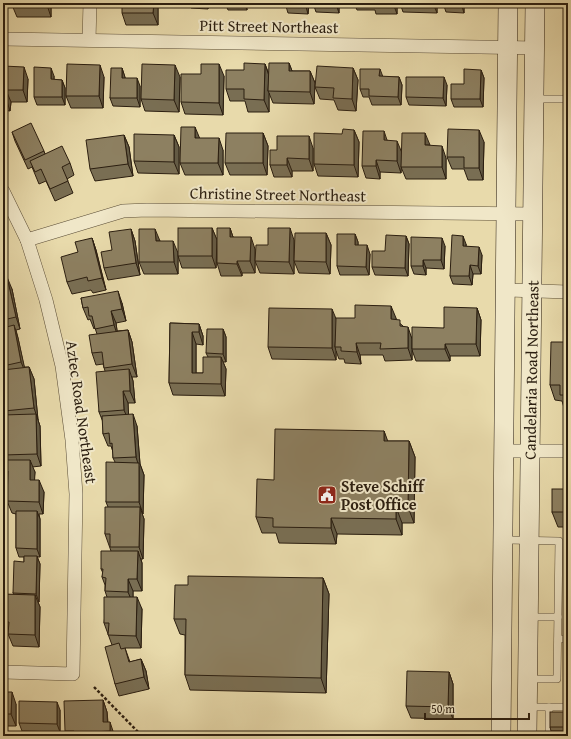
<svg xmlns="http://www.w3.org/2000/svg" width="571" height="739" font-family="'Gentium Book Plus',serif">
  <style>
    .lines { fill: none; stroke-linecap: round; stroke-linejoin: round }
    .service-casing { stroke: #5a4d37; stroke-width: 8 }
    .minor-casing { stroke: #5a4d37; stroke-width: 14 }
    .secondary-casing { stroke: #2b1e10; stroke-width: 20 }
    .path { stroke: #2b1e10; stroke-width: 2.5; stroke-dasharray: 3 2; stroke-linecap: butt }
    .service { stroke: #f0e7c8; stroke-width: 7 }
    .minor { stroke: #f0e7c8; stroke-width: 13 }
    .secondary { stroke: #f0e7c8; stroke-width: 19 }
    .wall { fill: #796e53; stroke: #2b1e10 }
    .shaded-wall { fill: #635a44; stroke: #2b1e10 }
    .building { fill: #8d8061; stroke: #2b1e10 }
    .labels { text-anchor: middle; stroke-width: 4; stroke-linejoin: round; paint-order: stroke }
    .street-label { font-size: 16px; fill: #2b1e10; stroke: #f0e7c8 }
    .poi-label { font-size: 16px; font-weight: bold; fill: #2b1e10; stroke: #f0e7c8; text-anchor: start }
  </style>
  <rect width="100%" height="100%" fill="#e8daab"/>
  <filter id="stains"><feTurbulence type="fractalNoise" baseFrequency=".005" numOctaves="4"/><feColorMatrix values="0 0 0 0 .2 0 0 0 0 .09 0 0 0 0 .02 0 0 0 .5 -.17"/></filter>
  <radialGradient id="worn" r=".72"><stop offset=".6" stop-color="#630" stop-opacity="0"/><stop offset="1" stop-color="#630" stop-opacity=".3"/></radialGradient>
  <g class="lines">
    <g class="service-casing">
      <g id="service">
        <path d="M 534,99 L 568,99"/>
        <path d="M 503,540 L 559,541 L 557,679 L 529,679"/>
        <path d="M 529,617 L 558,617"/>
        <path d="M 558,639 L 568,639"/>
        <path d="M 527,707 L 568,707"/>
        <path d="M 549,736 L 549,707"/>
      </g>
    </g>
    <g class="minor-casing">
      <g id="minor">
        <path d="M 3,39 L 534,48"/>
        <path d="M 89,40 L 90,3"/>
        <path d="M 3,191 L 27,240 L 46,300 L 62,366 L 72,440 L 76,494 L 73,674 L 3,672"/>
        <path d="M 27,240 L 123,211 L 147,210 L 533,214"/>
        <path d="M 505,290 L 568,292"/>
        <path d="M 504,451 L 568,451"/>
      </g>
    </g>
    <g class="secondary-casing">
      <g id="secondary">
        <path d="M 501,736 L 508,3"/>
        <path d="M 527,736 L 535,3"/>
      </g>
    </g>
    <path class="path" d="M 94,687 L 142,736"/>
    <use href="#service" class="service"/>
    <use href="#minor" class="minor"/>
    <use href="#secondary" class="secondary"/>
  </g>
  <g class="wall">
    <path d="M 12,3 L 51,3 L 51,17 L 17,17 L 12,5 Z"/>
    <path d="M 158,3 L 158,25 L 126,25 L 122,13 Z"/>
    <path d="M 189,3 L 208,3 L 208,9 L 191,8 Z"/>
    <path d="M 225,3 L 266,3 L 266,5 L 247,4 L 247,10 L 228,10 Z"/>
    <path d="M 285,3 L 309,3 L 308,14 L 288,13 Z"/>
    <path d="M 313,3 L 339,3 L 339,13 L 316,12 Z"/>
    <path d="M 354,3 L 397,3 L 397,14 L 376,14 L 375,10 L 357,10 Z"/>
    <path d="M 400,3 L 437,3 L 437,13 L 403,12 Z"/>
    <path d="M 443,3 L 484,3 L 484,5 L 464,5 L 464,13 L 446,12 Z"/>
    <path d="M 289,63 L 292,71 L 310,71 L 315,83 L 314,104 L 273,103 L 269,93 L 269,112 L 248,112 L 245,101 L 230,101 L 226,89 L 244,70 L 265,64 L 269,74 Z"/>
    <path d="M 3,66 L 28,79 L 27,102 L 11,102 L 10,111 L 3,110 Z"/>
    <path d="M 122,68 L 125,78 L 140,86 L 140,107 L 113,106 L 110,98 Z"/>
    <path d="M 353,68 L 358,80 L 356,111 L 338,110 L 334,100 L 320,99 L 315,87 Z"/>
    <path d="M 481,70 L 484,78 L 483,107 L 454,107 L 451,99 L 464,84 Z"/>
    <path d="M 201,74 L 224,76 L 223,115 L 185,114 L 181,102 Z"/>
    <path d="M 54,76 L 54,80 L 62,80 L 65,88 L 65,105 L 37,105 L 34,97 Z"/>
    <path d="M 104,77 L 103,108 L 71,108 L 66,96 Z"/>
    <path d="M 180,77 L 179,112 L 145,111 L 141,99 Z"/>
    <path d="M 382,77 L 399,77 L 402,85 L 401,105 L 372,105 L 369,97 L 363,97 L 360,89 Z"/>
    <path d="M 447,85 L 446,106 L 409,105 L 406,97 Z"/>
    <path d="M 354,130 L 359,142 L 358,177 L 318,176 L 314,164 L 342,134 Z"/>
    <path d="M 12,132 L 44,151 L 45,154 L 70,163 L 74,175 L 67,179 L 73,193 L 55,201 L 46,181 L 39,184 L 32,167 L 28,169 L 15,141 Z"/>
    <path d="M 263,133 L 268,146 L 267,175 L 230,175 L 225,163 Z"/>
    <path d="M 124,135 L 129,147 L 133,176 L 95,181 L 90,169 Z"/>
    <path d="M 174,135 L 179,147 L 179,174 L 138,173 L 134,161 Z"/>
    <path d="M 199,138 L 223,150 L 223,175 L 185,175 L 180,163 Z"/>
    <path d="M 387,140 L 402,152 L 430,146 L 446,158 L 446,179 L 406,179 L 401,167 L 401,173 L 380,172 L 380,179 L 366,178 L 362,166 Z"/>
    <path d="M 484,142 L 483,180 L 468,180 L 464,169 L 452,169 L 447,157 Z"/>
    <path d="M 313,148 L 313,171 L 292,171 L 292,177 L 274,177 L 270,165 L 277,150 Z"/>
    <path d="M 212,228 L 217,240 L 216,268 L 182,268 L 178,256 L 178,274 L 144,274 L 139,262 L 160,241 L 178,254 Z"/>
    <path d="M 230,228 L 233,237 L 255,249 L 255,273 L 242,273 L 242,276 L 221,276 L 217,263 Z"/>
    <path d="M 131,229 L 135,241 L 140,275 L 108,280 L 104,268 L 112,250 Z"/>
    <path d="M 326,233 L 331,245 L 330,274 L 299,273 L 294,261 Z"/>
    <path d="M 355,234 L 358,242 L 358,245 L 370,254 L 369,275 L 340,275 L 337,266 Z"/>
    <path d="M 406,236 L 409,244 L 408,276 L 375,275 L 372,267 Z"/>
    <path d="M 92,238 L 96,250 L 106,290 L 93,293 L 91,290 L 72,294 L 67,282 L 78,252 Z"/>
    <path d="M 294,240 L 294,274 L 260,273 L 255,261 L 268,245 Z"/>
    <path d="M 466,244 L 466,246 L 482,255 L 481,274 L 473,274 L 472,285 L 453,284 L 450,276 Z"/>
    <path d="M 445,246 L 444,269 L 426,268 L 426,275 L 414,274 L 411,266 Z"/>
    <path d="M 3,278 L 12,289 L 20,329 L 16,330 L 18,338 L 24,367 L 29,367 L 34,379 L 38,420 L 40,426 L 41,466 L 32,467 L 35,472 L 34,480 L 44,492 L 43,514 L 39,514 L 40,519 L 40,557 L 37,557 L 40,564 L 39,602 L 38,602 L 40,607 L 39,647 L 13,646 L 8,634 L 3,634 L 3,594 L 14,595 L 13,593 L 24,562 L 24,557 L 19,557 L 16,548 L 16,514 L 12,513 L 7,501 L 8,483 L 3,471 L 3,460 L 5,460 L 3,455 L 5,415 L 4,411 L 3,404 Z"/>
    <path d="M 81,298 L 122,303 L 126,321 L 116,323 L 117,331 L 128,330 L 132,342 L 137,377 L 132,377 L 133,381 L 135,403 L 128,403 L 128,414 L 137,426 L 140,464 L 144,475 L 143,514 L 142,514 L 144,519 L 143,559 L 141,559 L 142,563 L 142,591 L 133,591 L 133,597 L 142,609 L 141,648 L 125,648 L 130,662 L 141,659 L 146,671 L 149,689 L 119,696 L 115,684 L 112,645 L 104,623 L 107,597 L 105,591 L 105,585 L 102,577 L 103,573 L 101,569 L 111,551 L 105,534 L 108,507 L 106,502 L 115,462 L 113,458 L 113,452 L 111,446 L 108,446 L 103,434 L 103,422 L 99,412 L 105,371 L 103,364 L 96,365 L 92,353 L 97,334 L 95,328 L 94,329 L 90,319 L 88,320 L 83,308 Z"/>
    <path d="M 477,308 L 481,320 L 480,356 L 450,356 L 450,361 L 416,361 L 412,350 L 412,360 L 385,361 L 383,355 L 360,355 L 361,364 L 345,363 L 344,359 L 339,359 L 336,351 L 336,360 L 272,359 L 268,347 L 336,319 L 396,318 L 396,320 L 403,326 L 412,338 L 444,328 Z"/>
    <path d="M 170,323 L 199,324 L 203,336 L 203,345 L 196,344 L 196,373 L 203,373 L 208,357 L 206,353 L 223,329 L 226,337 L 226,362 L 223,362 L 226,369 L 225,396 L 173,395 L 169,383 Z"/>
    <path d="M 568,342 L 568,411 L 565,411 L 562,401 L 555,400 L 550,385 Z"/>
    <path d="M 384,431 L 387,441 L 409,441 L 415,457 L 414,523 L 402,523 L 402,535 L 337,534 L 336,544 L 279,543 L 276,533 L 262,533 L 256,517 L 274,480 Z"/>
    <path d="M 568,489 L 568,527 L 558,527 L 552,512 Z"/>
    <path d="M 323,578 L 329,594 L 326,693 L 190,690 L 185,675 L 185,635 L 180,634 L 174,619 L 188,585 Z"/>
    <path d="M 449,672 L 453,684 L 453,719 L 411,718 L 406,706 Z"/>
    <path d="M 3,692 L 16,704 L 16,726 L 6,726 L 6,735 L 3,735 Z"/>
    <path d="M 103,700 L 107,712 L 108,722 L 114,734 L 114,736 L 66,736 L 65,731 Z"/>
    <path d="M 60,710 L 60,732 L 22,731 L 19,723 Z"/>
    <path d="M 566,716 L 565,731 L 551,731 L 550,727 Z"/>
  </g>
  <g class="shaded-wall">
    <path d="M 47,3 L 51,3 L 51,17 L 47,5 Z"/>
    <path d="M 154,3 L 158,3 L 158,25 L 153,13 Z"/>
    <path d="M 206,3 L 208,3 L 208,9 Z"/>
    <path d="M 244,3 L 246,3 L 247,10 Z"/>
    <path d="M 305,3 L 309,3 L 308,14 Z"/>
    <path d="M 336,3 L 339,3 L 339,13 L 336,4 Z"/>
    <path d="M 393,3 L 397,3 L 397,14 Z"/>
    <path d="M 433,3 L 437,3 L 437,13 Z"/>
    <path d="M 461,3 L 463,3 L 464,5 L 464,13 Z"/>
    <path d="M 289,63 L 294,76 L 289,71 Z"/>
    <path d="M 219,64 L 224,76 L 223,115 L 219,103 Z"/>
    <path d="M 265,64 L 269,76 L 268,91 L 269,93 L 269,112 L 264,100 Z"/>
    <path d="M 100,65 L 104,77 L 103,108 L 99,96 Z"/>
    <path d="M 175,65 L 180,77 L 179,112 L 174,100 Z"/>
    <path d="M 24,67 L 28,79 L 27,102 L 23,90 Z"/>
    <path d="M 51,68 L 54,76 L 54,88 L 51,79 Z"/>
    <path d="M 122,68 L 125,77 L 125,86 L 122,78 Z"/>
    <path d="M 353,68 L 358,80 L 356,111 L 352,99 Z"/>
    <path d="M 380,69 L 383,77 L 379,76 Z"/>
    <path d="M 481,70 L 484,78 L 483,107 L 480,99 Z"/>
    <path d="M 310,71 L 315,83 L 314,104 L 310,92 Z"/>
    <path d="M 399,77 L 402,85 L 401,105 L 398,97 Z"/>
    <path d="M 444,77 L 447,85 L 446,106 L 443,98 Z"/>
    <path d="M 137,78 L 140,86 L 140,107 L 137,98 Z"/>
    <path d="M 62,80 L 65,88 L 65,105 L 62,97 Z"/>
    <path d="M 6,90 L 11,102 L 10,111 L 6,98 Z"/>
    <path d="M 195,127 L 200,139 L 195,138 Z"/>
    <path d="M 354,130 L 359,142 L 358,177 L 354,165 Z"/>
    <path d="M 479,130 L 484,142 L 483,180 L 479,168 Z"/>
    <path d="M 384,131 L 388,143 L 384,140 Z"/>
    <path d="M 263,133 L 268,146 L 267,175 L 263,163 Z"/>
    <path d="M 425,133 L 430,145 L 425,145 Z"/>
    <path d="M 124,135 L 129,147 L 133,176 L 128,164 Z"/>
    <path d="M 174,135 L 179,147 L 179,174 L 174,162 Z"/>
    <path d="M 309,136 L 313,148 L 313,171 L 309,159 Z"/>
    <path d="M 219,138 L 223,150 L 223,175 L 218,163 Z"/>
    <path d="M 397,141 L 402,153 L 401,173 L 397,161 Z"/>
    <path d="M 442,146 L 446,158 L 446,179 L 442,167 Z"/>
    <path d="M 287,158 L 292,171 L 292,177 L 287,165 Z"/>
    <path d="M 376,160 L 380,172 L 380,179 L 376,166 Z"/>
    <path d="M 212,228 L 217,240 L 216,268 L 212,256 Z"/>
    <path d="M 230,228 L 234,240 L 230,237 Z"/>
    <path d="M 290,228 L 294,240 L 294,274 L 289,262 Z"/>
    <path d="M 131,229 L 135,241 L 140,275 L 136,263 Z"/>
    <path d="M 155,229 L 160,241 L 156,241 Z"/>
    <path d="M 326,233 L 331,245 L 330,274 L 326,262 Z"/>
    <path d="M 355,234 L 358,242 L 358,253 L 355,245 Z"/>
    <path d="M 406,236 L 409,244 L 408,276 L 405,268 Z"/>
    <path d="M 463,236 L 466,244 L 466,254 L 463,246 Z"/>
    <path d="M 251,237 L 255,249 L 255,273 L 250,261 Z"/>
    <path d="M 92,238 L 96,250 L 106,290 L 102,278 Z"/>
    <path d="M 442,238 L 445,246 L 444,269 L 441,260 Z"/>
    <path d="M 173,241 L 178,253 L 178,274 L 174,262 Z"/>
    <path d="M 367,245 L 370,254 L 369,275 L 366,267 Z"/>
    <path d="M 479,247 L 482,255 L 481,274 L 478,266 Z"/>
    <path d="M 423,260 L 426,268 L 426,275 L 423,266 Z"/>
    <path d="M 237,261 L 242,273 L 242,276 L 237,264 Z"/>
    <path d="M 470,265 L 473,274 L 472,285 L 469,276 Z"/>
    <path d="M 7,277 L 12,289 L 20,329 L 16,317 Z"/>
    <path d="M 118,291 L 122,303 L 126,321 L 122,309 Z"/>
    <path d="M 391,306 L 396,318 L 396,332 L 391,319 Z"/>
    <path d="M 477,308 L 481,320 L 480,356 L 476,344 Z"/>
    <path d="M 332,309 L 337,321 L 335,347 L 336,351 L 336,360 L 332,348 Z"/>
    <path d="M 111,311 L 116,323 L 118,337 L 114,325 Z"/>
    <path d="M 199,324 L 203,336 L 203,345 L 199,332 Z"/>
    <path d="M 14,325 L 18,338 L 26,374 L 21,362 Z"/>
    <path d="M 408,327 L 412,339 L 412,360 L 408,348 Z"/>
    <path d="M 223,329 L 226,337 L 226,362 L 223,354 Z"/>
    <path d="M 128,330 L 132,342 L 137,377 L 132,364 Z"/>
    <path d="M 192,332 L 196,344 L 196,383 L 192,373 Z"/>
    <path d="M 356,343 L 360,355 L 361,364 L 357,352 Z"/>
    <path d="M 445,344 L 450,356 L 450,361 L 445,349 Z"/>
    <path d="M 221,357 L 226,369 L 225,396 L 221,384 Z"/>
    <path d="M 29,367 L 34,379 L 38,420 L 34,408 Z"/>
    <path d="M 129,369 L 133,381 L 135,403 L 130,391 Z"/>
    <path d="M 123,391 L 128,403 L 129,422 L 124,410 Z"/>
    <path d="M 36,414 L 40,426 L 41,466 L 37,454 Z"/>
    <path d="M 133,414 L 137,426 L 140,464 L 144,475 L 143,514 L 139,502 L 139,467 L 136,457 Z"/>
    <path d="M 384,431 L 390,447 L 384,441 Z"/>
    <path d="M 409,441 L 415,457 L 414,523 L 408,507 Z"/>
    <path d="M 30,460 L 35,472 L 34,492 L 30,480 Z"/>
    <path d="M 39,480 L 44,492 L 43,514 L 39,502 Z"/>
    <path d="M 140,507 L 144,519 L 143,559 L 139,547 Z"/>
    <path d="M 396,507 L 402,523 L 402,535 L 396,519 Z"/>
    <path d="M 37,511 L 40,519 L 40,557 L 37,549 Z"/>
    <path d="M 331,518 L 337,534 L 336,544 L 331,528 Z"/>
    <path d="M 138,551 L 142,563 L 142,591 L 137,579 Z"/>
    <path d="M 37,556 L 40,564 L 39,602 L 36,594 Z"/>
    <path d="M 323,578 L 329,594 L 326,693 L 321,678 Z"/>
    <path d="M 128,579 L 133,591 L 133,604 L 128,592 Z"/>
    <path d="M 35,595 L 40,607 L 39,647 L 35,635 Z"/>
    <path d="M 137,597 L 142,609 L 141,648 L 136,636 Z"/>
    <path d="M 141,659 L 146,671 L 149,689 L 144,677 Z"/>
    <path d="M 449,672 L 453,684 L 453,719 L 448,707 Z"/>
    <path d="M 12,692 L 16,704 L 16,726 L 11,714 Z"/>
    <path d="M 103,700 L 107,712 L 108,732 L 103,722 Z"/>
    <path d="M 57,702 L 60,710 L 60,732 L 57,724 Z"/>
    <path d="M 564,712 L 566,716 L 565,731 L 564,727 Z"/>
    <path d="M 3,718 L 6,726 L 6,735 L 3,727 Z"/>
    <path d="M 110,722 L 114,734 L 114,736 L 112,736 L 110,731 Z"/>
  </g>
  <g class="building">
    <rect x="12" y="3" width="35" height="2"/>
    <path d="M 122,3 L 154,3 L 153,13 L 122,13 Z"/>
    <rect x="313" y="3" width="23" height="1"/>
    <rect x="443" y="3" width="18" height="1"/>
    <path d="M 244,63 L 265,64 L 264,100 L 244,99 L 244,89 L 226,89 L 226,70 L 244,70 Z"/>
    <path d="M 269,63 L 289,63 L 289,71 L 310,71 L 310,92 L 268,91 Z"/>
    <path d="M 67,64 L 100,65 L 99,96 L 66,96 Z"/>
    <path d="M 142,64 L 175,65 L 174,100 L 141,99 Z"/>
    <path d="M 201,64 L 219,64 L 219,103 L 181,102 L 181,74 L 201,74 Z"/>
    <path d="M 3,66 L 24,67 L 23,90 L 6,90 L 6,98 L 3,98 Z"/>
    <path d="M 317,66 L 353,68 L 352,99 L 333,98 L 334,88 L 315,87 Z"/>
    <path d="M 34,67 L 51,68 L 51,79 L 62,80 L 62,97 L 34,97 Z"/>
    <path d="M 111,68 L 122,68 L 122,78 L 137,78 L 137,98 L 110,98 Z"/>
    <path d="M 360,69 L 380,69 L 379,76 L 399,77 L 398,97 L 369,96 L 369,89 L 360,89 Z"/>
    <path d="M 464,69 L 481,70 L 480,99 L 451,99 L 451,84 L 464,84 Z"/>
    <path d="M 406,77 L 444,77 L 443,98 L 406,97 Z"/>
    <path d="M 31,123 L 44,151 L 25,160 L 12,132 Z"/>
    <path d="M 181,127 L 195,127 L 195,138 L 219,138 L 218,163 L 180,163 Z"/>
    <path d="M 343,129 L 354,130 L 354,165 L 314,164 L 314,133 L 342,134 Z"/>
    <path d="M 448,129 L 479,130 L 479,168 L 464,168 L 464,157 L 447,157 Z"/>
    <path d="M 363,131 L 384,131 L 384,140 L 397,141 L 397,161 L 376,160 L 376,166 L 362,166 Z"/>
    <path d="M 226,133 L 263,133 L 263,163 L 225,163 Z"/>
    <path d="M 402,133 L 425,133 L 425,145 L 442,146 L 442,167 L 401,167 Z"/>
    <path d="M 134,134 L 174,135 L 174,162 L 134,161 Z"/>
    <path d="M 124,135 L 128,164 L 90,169 L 86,140 Z"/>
    <path d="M 277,136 L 309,136 L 309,159 L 287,158 L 287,165 L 270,165 L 270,150 L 277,150 Z"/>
    <path d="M 62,146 L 70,163 L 62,167 L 68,181 L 50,189 L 41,169 L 35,172 L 30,161 Z"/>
    <rect x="178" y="228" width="34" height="28"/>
    <path d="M 217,228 L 230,228 L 230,237 L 251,237 L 250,261 L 237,261 L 237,264 L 217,263 Z"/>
    <path d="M 268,228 L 290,228 L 289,262 L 255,261 L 256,245 L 268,245 Z"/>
    <path d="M 131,229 L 136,263 L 104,268 L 101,252 L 112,250 L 109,232 Z"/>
    <path d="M 139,229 L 155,229 L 156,241 L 173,241 L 174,262 L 139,262 Z"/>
    <path d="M 295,233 L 326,233 L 326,262 L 294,261 Z"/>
    <path d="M 337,234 L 355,234 L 355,245 L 367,245 L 366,267 L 337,266 Z"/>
    <path d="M 386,235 L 406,236 L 405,268 L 372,267 L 372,251 L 385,251 Z"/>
    <path d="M 452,235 L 463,236 L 463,246 L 479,247 L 478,266 L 470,265 L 469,276 L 450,276 Z"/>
    <path d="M 411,237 L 442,238 L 441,260 L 423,260 L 423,266 L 411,266 Z"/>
    <path d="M 92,238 L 102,278 L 88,281 L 87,277 L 67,282 L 61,257 L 78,252 L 75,242 Z"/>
    <path d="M 7,277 L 16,317 L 3,320 L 3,278 Z"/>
    <path d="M 118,291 L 122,309 L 111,311 L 114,325 L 95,329 L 92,316 L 89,316 L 88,307 L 83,308 L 81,298 Z"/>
    <path d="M 355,305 L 391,306 L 391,319 L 400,320 L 400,326 L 408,327 L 408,348 L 380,349 L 381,343 L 356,343 L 357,352 L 341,351 L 341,347 L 335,347 L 336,318 L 355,318 Z"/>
    <path d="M 444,307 L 477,308 L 476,344 L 445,344 L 445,349 L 412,349 L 412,327 L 444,328 Z"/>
    <path d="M 269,308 L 332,309 L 332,348 L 268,347 Z"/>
    <path d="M 170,323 L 199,324 L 199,332 L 192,332 L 192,373 L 203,373 L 203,357 L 221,357 L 221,384 L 169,383 Z"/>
    <path d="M 14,325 L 21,362 L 3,366 L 3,328 Z"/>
    <path d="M 207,329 L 223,329 L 223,354 L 206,353 Z"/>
    <path d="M 128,330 L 132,364 L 104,368 L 102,352 L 92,353 L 89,335 Z"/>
    <path d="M 551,342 L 568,342 L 568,395 L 560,395 L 560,385 L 550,385 Z"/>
    <path d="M 29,367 L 34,408 L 4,411 L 3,404 L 3,370 Z"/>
    <path d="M 129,369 L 130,391 L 123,391 L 124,410 L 99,412 L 96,372 Z"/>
    <path d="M 36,414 L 37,454 L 3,455 L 3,415 Z"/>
    <path d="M 133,414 L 136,457 L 113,458 L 112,443 L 110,444 L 109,433 L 103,434 L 102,416 Z"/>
    <path d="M 275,429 L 384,431 L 384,441 L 409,441 L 408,507 L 396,507 L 396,519 L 331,518 L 331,528 L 273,527 L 273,518 L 256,517 L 257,479 L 274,480 Z"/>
    <path d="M 3,460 L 30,460 L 30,480 L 39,480 L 39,502 L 7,501 L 8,471 L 3,471 Z"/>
    <path d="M 106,462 L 139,463 L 139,502 L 106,502 Z"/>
    <rect x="552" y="489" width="16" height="23"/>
    <path d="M 105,507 L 140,507 L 139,547 L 110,547 L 110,534 L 105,534 Z"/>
    <path d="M 16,511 L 37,511 L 37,549 L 16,548 Z"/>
    <path d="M 101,551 L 138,551 L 137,579 L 128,579 L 128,592 L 105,591 L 106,578 L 102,577 L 103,569 L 101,569 Z"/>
    <path d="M 24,556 L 37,556 L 36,594 L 13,593 L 14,561 L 24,562 Z"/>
    <path d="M 188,576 L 323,578 L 321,678 L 185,675 L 186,619 L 174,619 L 175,585 L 188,585 Z"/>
    <path d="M 3,594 L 35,595 L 35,635 L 8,634 L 9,622 L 3,622 Z"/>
    <path d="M 104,597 L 137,597 L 136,636 L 108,635 L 109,623 L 104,623 Z"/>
    <path d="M 119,643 L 121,649 L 125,648 L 129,662 L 141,659 L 144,677 L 115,684 L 105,647 Z"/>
    <path d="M 407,671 L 449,672 L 448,707 L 406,706 Z"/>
    <path d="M 3,692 L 12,692 L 11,714 L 3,714 Z"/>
    <path d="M 103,700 L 103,722 L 110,722 L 110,731 L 93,732 L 93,736 L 74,736 L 74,731 L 65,731 L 64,701 Z"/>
    <path d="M 19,701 L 57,702 L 57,724 L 19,723 Z"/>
    <rect x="550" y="712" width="14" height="15"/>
  </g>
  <defs>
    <g id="civic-square" transform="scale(1)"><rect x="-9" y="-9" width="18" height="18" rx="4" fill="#8f2418" stroke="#f0e7c8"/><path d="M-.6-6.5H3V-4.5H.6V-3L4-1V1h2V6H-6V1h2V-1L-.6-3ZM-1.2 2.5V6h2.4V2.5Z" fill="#fff"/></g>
  </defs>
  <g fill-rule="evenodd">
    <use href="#civic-square" x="327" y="495"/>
  </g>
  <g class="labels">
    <g class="street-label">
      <text transform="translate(269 26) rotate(1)" y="6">Pitt Street Northeast</text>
      <text transform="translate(278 194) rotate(1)" y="6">Christine Street Northeast</text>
      <text transform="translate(531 370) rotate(-89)" y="6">Candelaria Road Northeast</text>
      <text transform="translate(82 412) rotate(82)" y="6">Aztec Road Northeast</text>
    </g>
    <g class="poi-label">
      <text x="341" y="492">Steve Schiff<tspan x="341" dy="18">Post Office</tspan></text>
    </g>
  </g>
  <rect width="571" height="739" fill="none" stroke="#e8daab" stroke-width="16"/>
  <rect x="4" y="4" width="563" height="731" fill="none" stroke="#2b1e10" stroke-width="2"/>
  <rect x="8" y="8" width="555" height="723" fill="none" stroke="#2b1e10"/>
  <path d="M425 713v6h104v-6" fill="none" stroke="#2b1e10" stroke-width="2"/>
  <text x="431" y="713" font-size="12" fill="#2b1e10" stroke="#f0e7c8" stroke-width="3" paint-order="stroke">50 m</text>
  <rect width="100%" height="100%" filter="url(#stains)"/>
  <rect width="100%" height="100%" fill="url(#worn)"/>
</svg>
